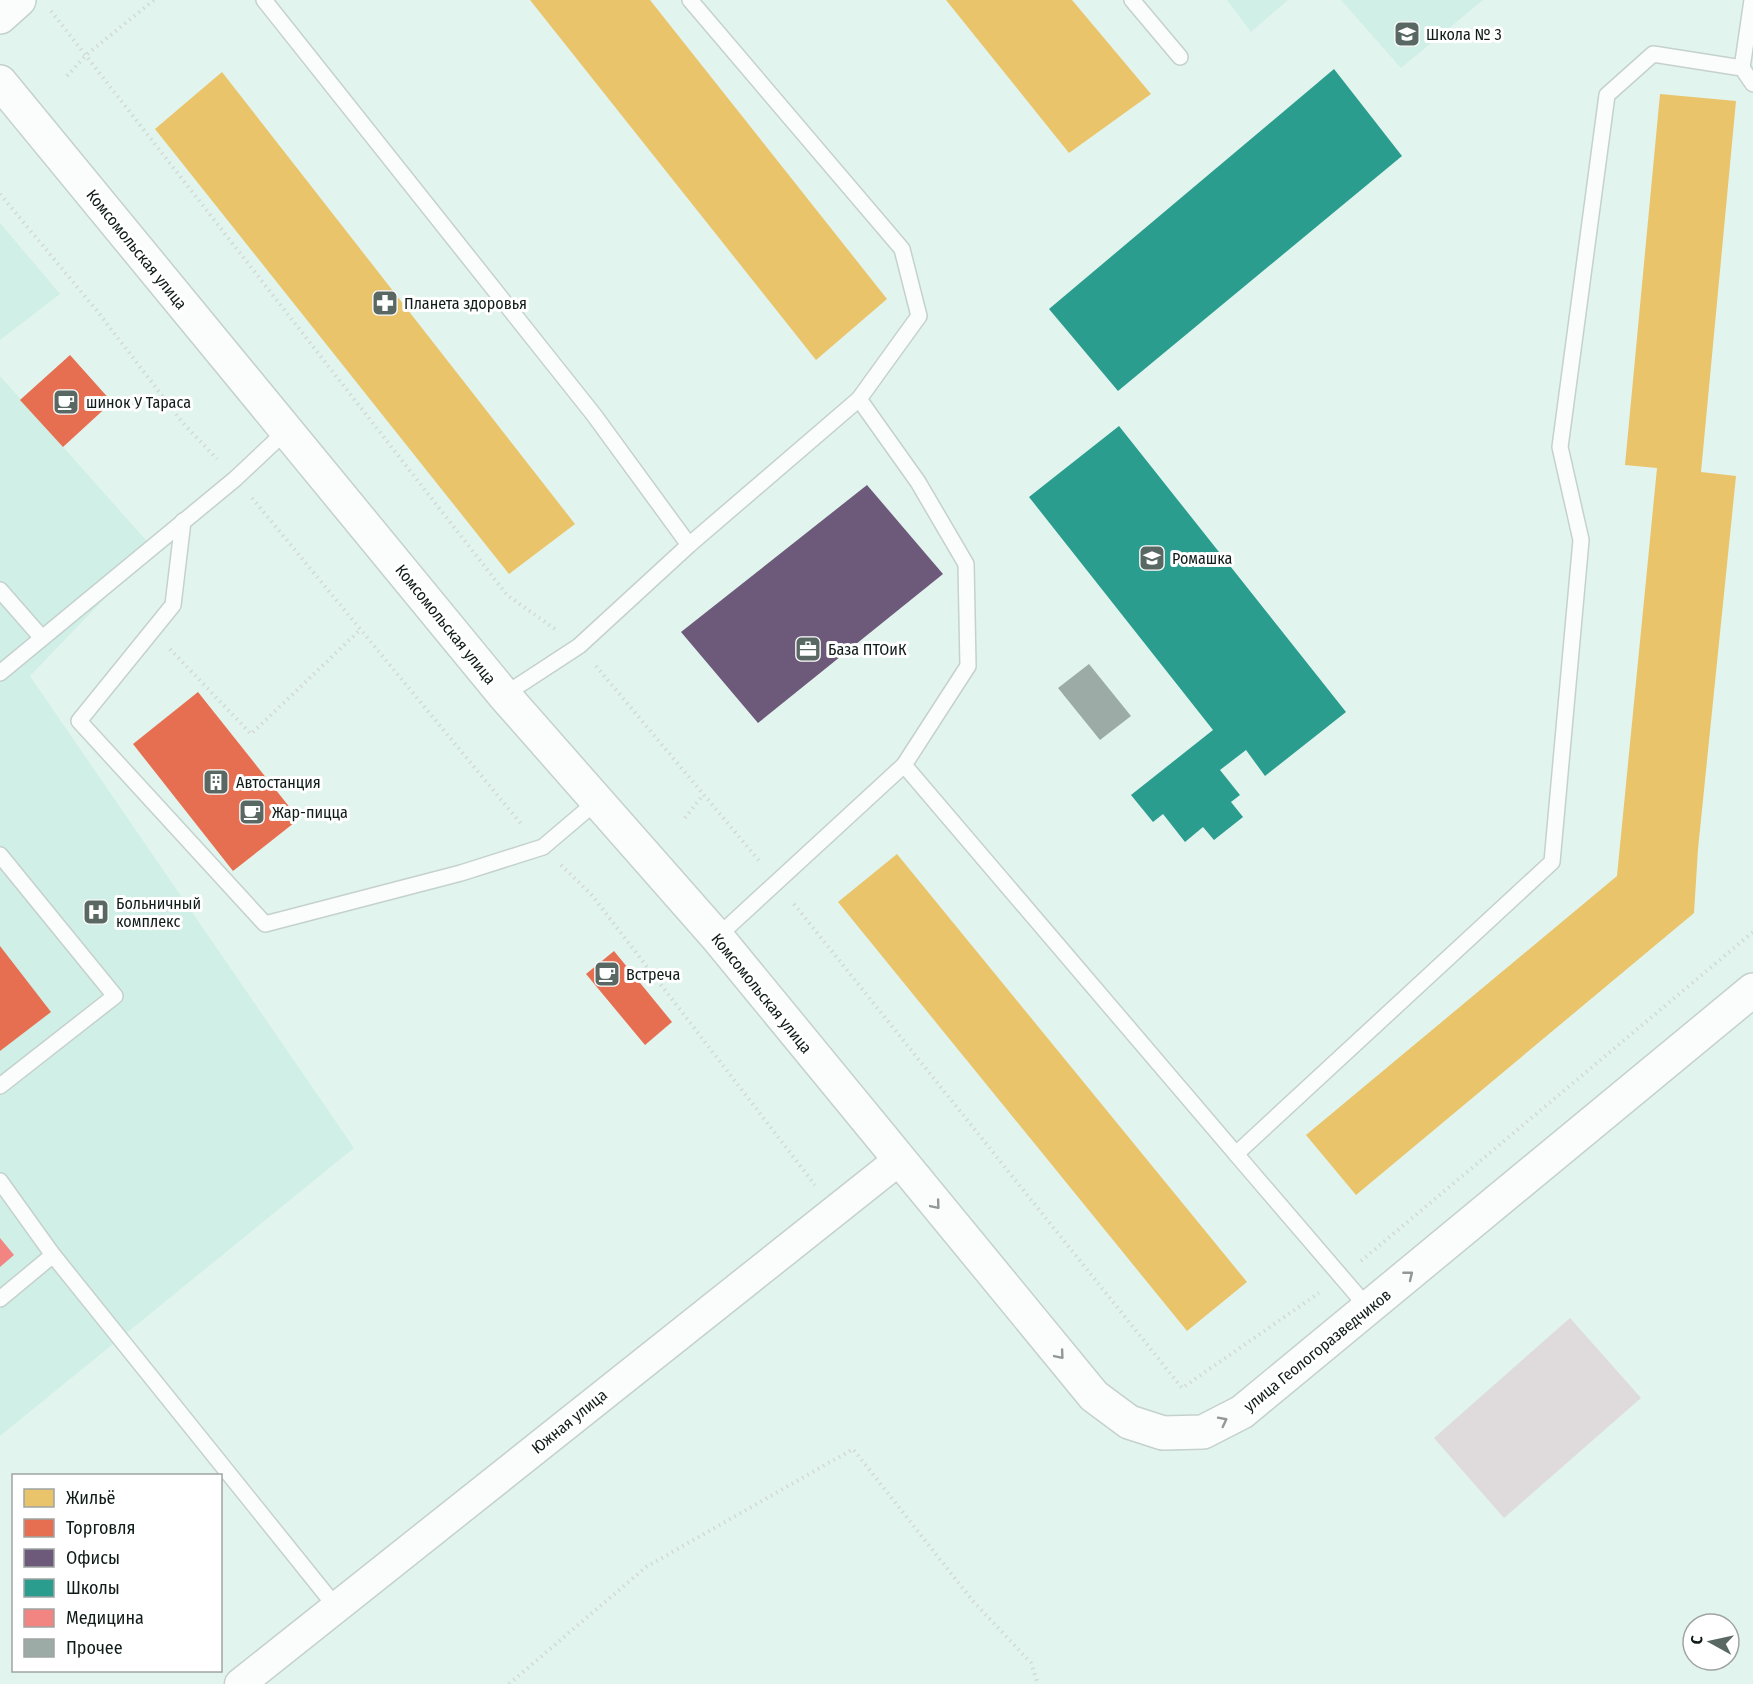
<svg xmlns="http://www.w3.org/2000/svg" width="1753" height="1684" font-family="'Fira Sans Condensed',sans-serif">
  <style>
    .built { fill: #d0efe6 }
    .green { fill: #dfdadb }
    .homes { fill: #e9c46a }
    .shops { fill: #e76f51 }
    .offices { fill: #6d597a }
    .schools { fill: #2a9d8f }
    .health { fill: #f28482 }
    .building { fill: #9caba6 }
    .lines { fill: none; stroke-linecap: round; stroke-linejoin: round }
    .lane-casing { stroke: #c4d1cd; stroke-width: 18 }
    .street-casing { stroke: #c4d1cd; stroke-width: 33 }
    .secondary-casing { stroke: #c4d1cd; stroke-width: 36 }
    .path { stroke: #d3d9d7; stroke-width: 4; stroke-dasharray: 1.5 4.5; stroke-linecap: butt }
    .lane { stroke: #fbfdfc; stroke-width: 15 }
    .street { stroke: #fbfdfc; stroke-width: 30 }
    .secondary { stroke: #fbfdfc; stroke-width: 33 }
    .oneway { stroke: #919896 }
    .labels { text-anchor: middle; stroke-width: 6; stroke-linejoin: round; paint-order: stroke }
    .poi-label { font-size: 16px; fill: #101c19; stroke: #fff; text-anchor: start }
    .street-label { font-size: 16px; fill: #101c19; stroke: #fff }
  </style>
  <rect width="100%" height="100%" fill="#e2f4ee"/>
  <g class="built">
    <path d="M 1227,0 L 1288,0 L 1251,32 Z"/>
    <path d="M 1341,0 L 1483,0 L 1401,68 Z"/>
    <path d="M 0,223 L 60,294 L 0,340 Z"/>
    <path d="M 0,376 L 153,548 L 30,676 L 354,1148 L 0,1436 Z"/>
  </g>
  <path class="green" d="M 1570,1318 L 1641,1398 L 1504,1518 L 1434,1438 Z"/>
  <g class="homes">
    <path d="M 530,0 L 650,0 L 887,299 L 816,360 Z"/>
    <path d="M 946,0 L 1072,0 L 1151,94 L 1069,153 Z"/>
    <path d="M 222,72 L 575,524 L 509,574 L 155,129 Z"/>
    <path d="M 1660,94 L 1736,101 L 1701,472 L 1736,476 L 1698,849 L 1694,913 L 1356,1195 L 1306,1135 L 1617,876 L 1657,468 L 1625,465 Z"/>
    <path d="M 897,854 L 1247,1282 L 1187,1331 L 838,902 Z"/>
  </g>
  <g class="shops">
    <path d="M 70,355 L 112,402 L 63,447 L 20,400 Z"/>
    <path d="M 198,692 L 299,819 L 233,871 L 133,744 Z"/>
    <path d="M 0,946 L 51,1012 L 0,1051 Z"/>
    <path d="M 614,951 L 672,1022 L 645,1045 L 586,974 Z"/>
  </g>
  <path class="offices" d="M 867,485 L 943,574 L 758,723 L 681,632 Z"/>
  <g class="schools">
    <path d="M 1334,69 L 1402,156 L 1118,391 L 1049,309 Z"/>
    <path d="M 1119,426 L 1346,712 L 1265,776 L 1246,750 L 1220,770 L 1240,795 L 1231,802 L 1243,817 L 1214,840 L 1203,827 L 1185,842 L 1163,814 L 1153,822 L 1131,795 L 1213,730 L 1029,497 Z"/>
  </g>
  <path class="health" d="M 0,1238 L 14,1255 L 0,1267 Z"/>
  <path class="building" d="M 1089,664 L 1131,716 L 1100,740 L 1058,688 Z"/>
  <g class="lines">
    <g class="lane-casing">
      <g id="lane">
        <path d="M 264,0 L 594,415 L 689,545"/>
        <path d="M 690,0 L 902,249 L 919,316 L 859,399"/>
        <path d="M 1132,0 L 1180,57"/>
        <path d="M 1742,68 L 1752,0"/>
        <path d="M 183,521 L 173,605 L 79,721 L 265,924 L 461,873 L 543,847 L 596,802"/>
        <path d="M 0,590 L 42,638"/>
        <path d="M 0,673 L 235,479 L 286,431"/>
        <path d="M 504,695 L 579,646 L 689,545 L 859,399 L 918,482 L 966,564 L 968,666 L 904,765"/>
        <path d="M 0,855 L 115,996 L 0,1086"/>
        <path d="M 717,937 L 904,765 L 1236,1154 L 1552,862 L 1581,540 L 1560,447 L 1607,95 L 1653,54 L 1742,68 L 1753,84"/>
        <path d="M 1236,1154 L 1369,1309"/>
        <path d="M 0,1181 L 53,1255 L 336,1607"/>
        <path d="M 0,1299 L 53,1255"/>
      </g>
    </g>
    <g class="street-casing">
      <path id="street" d="M 240,1684 L 899,1160"/>
    </g>
    <g class="secondary-casing">
      <g id="secondary">
        <path d="M 0,17 L 19,0"/>
        <path d="M 0,82 L 504,695 L 717,937 L 1094,1396 L 1129,1422 L 1163,1433 L 1203,1432 L 1242,1412 L 1753,990"/>
      </g>
    </g>
    <g class="path">
      <path d="M 51,11 L 507,595 L 555,629"/>
      <path d="M 67,76 L 86,55 L 154,0"/>
      <path d="M 0,194 L 98,312 L 183,423 L 217,459"/>
      <path d="M 252,498 L 522,825"/>
      <path d="M 170,649 L 251,734 L 361,629"/>
      <path d="M 596,666 L 761,863"/>
      <path d="M 685,818 L 703,795"/>
      <path d="M 561,865 L 591,894 L 815,1185"/>
      <path d="M 794,904 L 1182,1388 L 1319,1293"/>
      <path d="M 1361,1261 L 1753,932"/>
      <path d="M 509,1684 L 646,1567 L 853,1449 L 972,1600 L 1031,1663 L 1038,1684"/>
    </g>
    <use href="#lane" class="lane"/>
    <use href="#street" class="street"/>
    <use href="#secondary" class="secondary"/>
  </g>
  <defs><path id="oneway-chevron" d="M-2-3.5L2.5 0L-2 3.5" fill="none" stroke-width="1.6" stroke-linecap="round" stroke-linejoin="round" transform="scale(1.5)"/></defs>
  <g class="oneway">
    <use href="#oneway-chevron" transform="translate(936 1205) rotate(50)"/>
    <use href="#oneway-chevron" transform="translate(1409 1275) rotate(-39)"/>
    <use href="#oneway-chevron" transform="translate(1060 1355) rotate(50)"/>
    <use href="#oneway-chevron" transform="translate(1223 1421) rotate(-27)"/>
  </g>
  <defs>
    <g id="school-square" transform="scale(1.35)"><rect x="-9" y="-9" width="18" height="18" rx="4" fill="#5a6864" stroke="#fff"/><path d="M0-5L7-2L0 1L-7-2ZM-4 1L0 2.5L4 1V4Q0 6-4 4Z" fill="#fff"/></g>
    <g id="pharmacy-square" transform="scale(1.35)"><rect x="-9" y="-9" width="18" height="18" rx="4" fill="#5a6864" stroke="#fff"/><path d="M-2-6h4v4h4v4h-4v4h-4v-4h-4v-4h4Z" fill="#fff"/></g>
    <g id="cafe-square" transform="scale(1.35)"><rect x="-9" y="-9" width="18" height="18" rx="4" fill="#5a6864" stroke="#fff"/><path d="M-5.5-4.5H6V0H3Q3 3.5 0 3.5H-2.5Q-5.5 3.5-5.5 0ZM3-3.2v2h1.7v-2ZM-6 4.5H4V6H-6Z" fill="#fff"/></g>
    <g id="office-square" transform="scale(1.35)"><rect x="-9" y="-9" width="18" height="18" rx="4" fill="#5a6864" stroke="#fff"/><path d="M-6-3h4V-5.5h4V-3h4V5H-6ZM-1-4.5V-3h2v-1.5ZM-6 0V1H6V0Z" fill="#fff"/></g>
    <g id="building-square" transform="scale(1.35)"><rect x="-9" y="-9" width="18" height="18" rx="4" fill="#5a6864" stroke="#fff"/><path d="M-4-6H4V6H1V3H-1V6H-4ZM-2.5-4.3h1.7v1.8h-1.7ZM.8-4.3h1.7v1.8H.8ZM-2.5-1h1.7V.8h-1.7ZM.8-1h1.7V.8H.8Z" fill="#fff"/></g>
    <g id="hospital-square" transform="scale(1.35)"><rect x="-9" y="-9" width="18" height="18" rx="4" fill="#5a6864" stroke="#fff"/><path d="M-5-5h3v3.5h4V-5h3V5h-3V1.5h-4V5h-3Z" fill="#fff"/></g>
  </defs>
  <g fill-rule="evenodd">
    <use href="#school-square" x="1407" y="34"/>
    <use href="#pharmacy-square" x="385" y="303"/>
    <use href="#cafe-square" x="66" y="402"/>
    <use href="#school-square" x="1152" y="558"/>
    <use href="#office-square" x="808" y="649"/>
    <use href="#building-square" x="216" y="782"/>
    <use href="#cafe-square" x="252" y="812"/>
    <use href="#hospital-square" x="96" y="912"/>
    <use href="#cafe-square" x="607" y="974"/>
  </g>
  <g class="labels">
    <g class="poi-label">
      <text x="1426" y="40">Школа № 3</text>
      <text x="404" y="309">Планета здоровья</text>
      <text x="86" y="408">шинок У Тараса</text>
      <text x="1172" y="564">Ромашка</text>
      <text x="828" y="655">База ПТОиК</text>
      <text x="236" y="788">Автостанция</text>
      <text x="272" y="818">Жар-пицца</text>
      <text x="116" y="909">Больничный<tspan x="116" dy="18">комплекс</tspan></text>
      <text x="626" y="980">Встреча</text>
    </g>
    <g class="street-label">
      <text transform="translate(137 249) rotate(51)" y="6">Комсомольская улица</text>
      <text transform="translate(446 624) rotate(51)" y="6">Комсомольская улица</text>
      <text transform="translate(762 993) rotate(51)" y="6">Комсомольская улица</text>
      <text transform="translate(1317 1350) rotate(-39)" y="6">улица Геологоразведчиков</text>
      <text transform="translate(569 1421) rotate(-39)" y="6">Южная улица</text>
    </g>
  </g>
  <rect x="12" y="1474" width="210" height="198" fill="#ffffff" stroke="#9fa4a3" stroke-width="1.5"/>
  <rect x="24" y="1489" width="30" height="18" fill="#e9c46a" stroke="#9fa4a3" stroke-width="1.5"/>
  <text x="66" y="1504" font-size="18" fill="#101c19">Жильё</text>
  <rect x="24" y="1519" width="30" height="18" fill="#e76f51" stroke="#9fa4a3" stroke-width="1.5"/>
  <text x="66" y="1534" font-size="18" fill="#101c19">Торговля</text>
  <rect x="24" y="1549" width="30" height="18" fill="#6d597a" stroke="#9fa4a3" stroke-width="1.5"/>
  <text x="66" y="1564" font-size="18" fill="#101c19">Офисы</text>
  <rect x="24" y="1579" width="30" height="18" fill="#2a9d8f" stroke="#9fa4a3" stroke-width="1.5"/>
  <text x="66" y="1594" font-size="18" fill="#101c19">Школы</text>
  <rect x="24" y="1609" width="30" height="18" fill="#f28482" stroke="#9fa4a3" stroke-width="1.5"/>
  <text x="66" y="1624" font-size="18" fill="#101c19">Медицина</text>
  <rect x="24" y="1639" width="30" height="18" fill="#9caba6" stroke="#9fa4a3" stroke-width="1.5"/>
  <text x="66" y="1654" font-size="18" fill="#101c19">Прочее</text>
  <g transform="translate(1711 1642) rotate(278)"><circle r="28" fill="#ffffff" stroke="#9fa4a3" stroke-width="1.5"/>
  <path d="M0-4.5L10 22L0 15L-10 22Z" fill="#5a6864"/>
  <text y="-9" font-size="16" font-weight="bold" text-anchor="middle" fill="#101c19">С</text>
  </g>
</svg>
